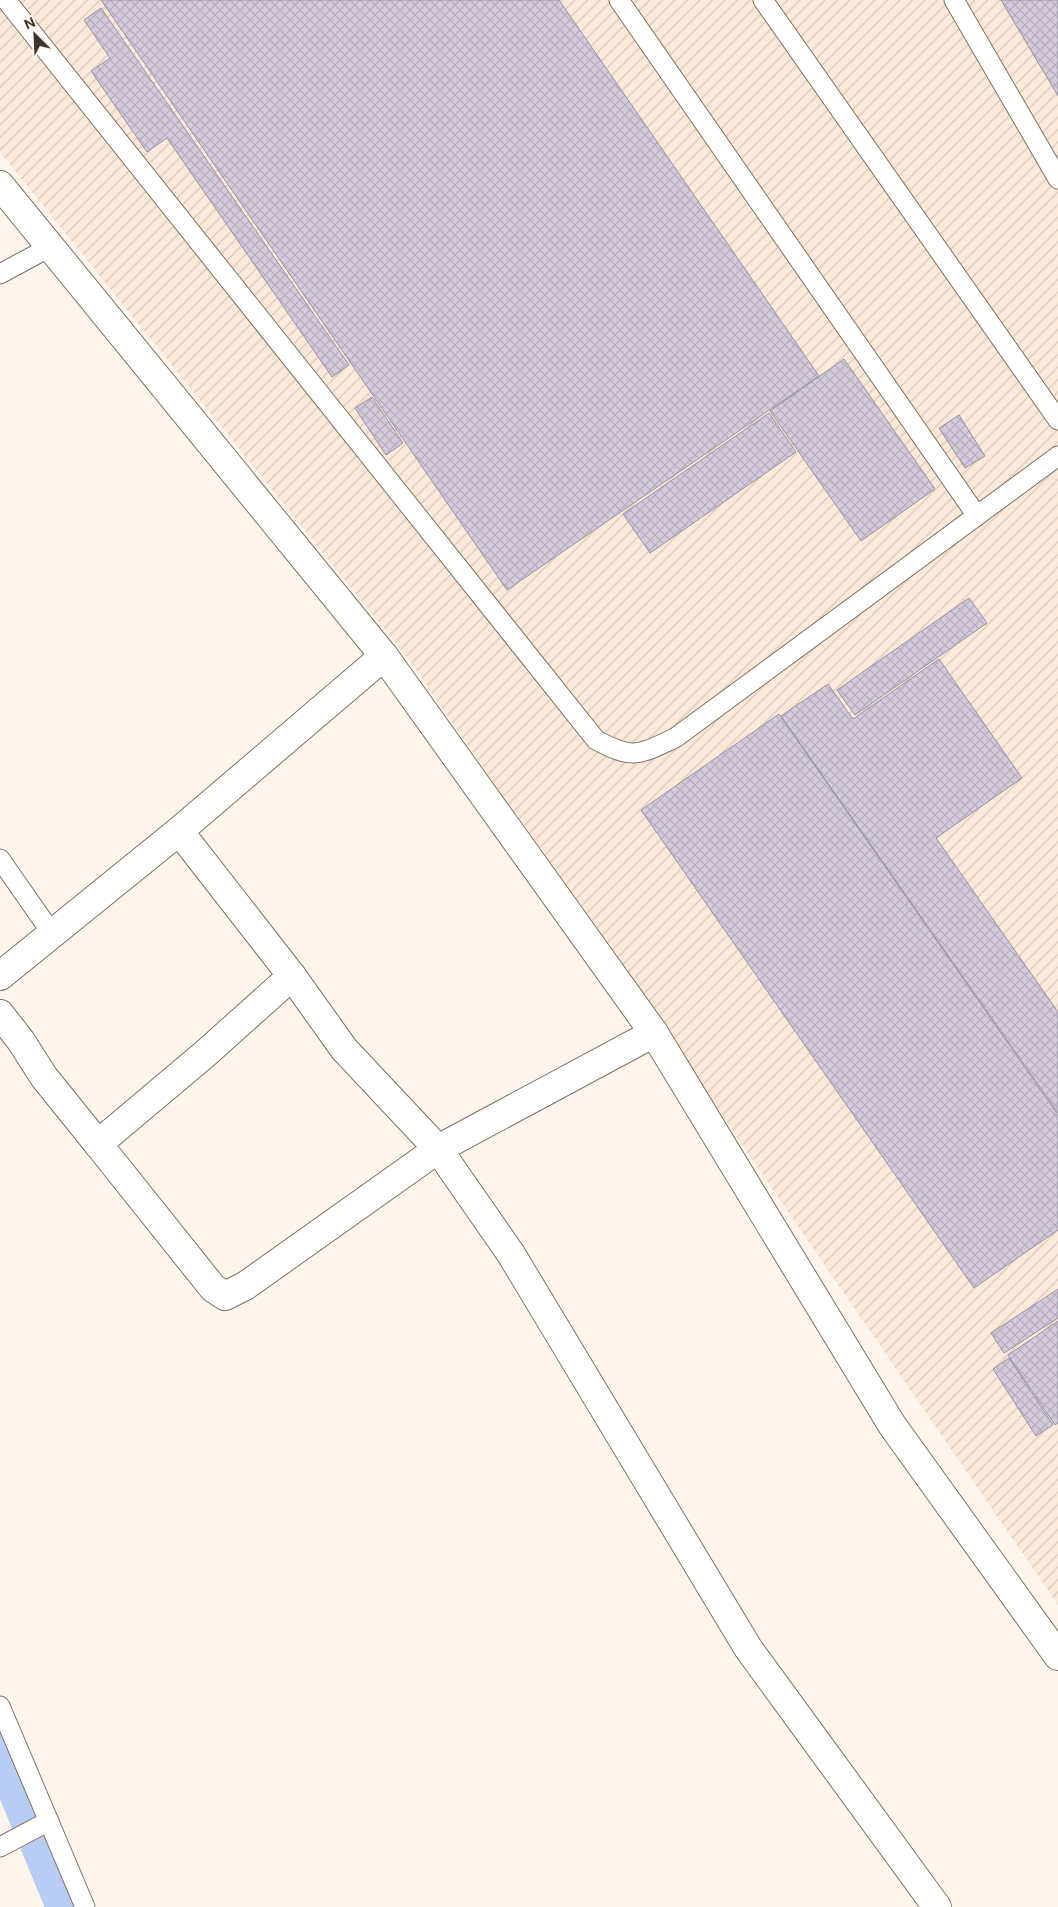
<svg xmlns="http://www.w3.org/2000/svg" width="1058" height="1907" font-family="'DM Sans',sans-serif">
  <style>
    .industrial { fill: url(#industrial-furrows) }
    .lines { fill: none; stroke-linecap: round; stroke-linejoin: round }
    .canal { stroke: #b9ccf3; stroke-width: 36 }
    .building { fill: url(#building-cross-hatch); stroke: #9992a2 }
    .service-casing { stroke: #7e7364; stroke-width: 21 }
    .minor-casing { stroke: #7e7364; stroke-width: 30 }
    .service { stroke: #fff; stroke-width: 19 }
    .minor { stroke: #fff; stroke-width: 28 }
  </style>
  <defs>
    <pattern id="industrial-furrows" width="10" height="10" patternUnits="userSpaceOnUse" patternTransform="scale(1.25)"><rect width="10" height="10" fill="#fce9d9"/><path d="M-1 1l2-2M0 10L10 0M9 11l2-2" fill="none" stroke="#d9c8bb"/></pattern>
    <pattern id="building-cross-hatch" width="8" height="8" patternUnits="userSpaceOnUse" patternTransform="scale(1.25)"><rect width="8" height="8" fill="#d3cadc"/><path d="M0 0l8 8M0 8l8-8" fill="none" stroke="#b6aebd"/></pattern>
  </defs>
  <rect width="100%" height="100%" fill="#fdf5ec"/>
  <path class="industrial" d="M 0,0 L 1058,0 L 1058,1605 L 410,661 L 0,152 Z"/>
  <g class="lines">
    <path class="canal" d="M 0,1752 L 64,1907"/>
  </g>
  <g class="building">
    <path d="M 101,0 L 559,0 L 819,376 L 507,590 Z"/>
    <path d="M 1001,0 L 1058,0 L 1058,96 Z"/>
    <path d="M 101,8 L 349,365 L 332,377 L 167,138 L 147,152 L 91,71 L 110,58 L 84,20 Z"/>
    <path d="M 844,359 L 935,489 L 861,541 L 770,411 Z"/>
    <path d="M 372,397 L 403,443 L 386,455 L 355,408 Z"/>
    <path d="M 769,413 L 796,452 L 650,553 L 623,514 Z"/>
    <path d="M 959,415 L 985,456 L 965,468 L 939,428 Z"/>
    <path d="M 969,598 L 987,623 L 855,715 L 837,690 Z"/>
    <path d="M 939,659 L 1022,778 L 936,838 L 1058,1012 L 1058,1113 L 781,716 L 828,684 L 853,719 Z"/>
    <path d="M 779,714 L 1058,1115 L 1058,1230 L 974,1288 L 641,810 Z"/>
    <path d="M 1058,1289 L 1058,1318 L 1004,1353 L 991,1333 Z"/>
    <path d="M 1058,1321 L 1058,1423 L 1055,1425 L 1008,1355 Z"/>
    <path d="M 1009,1358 L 1053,1425 L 1036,1436 L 993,1369 Z"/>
  </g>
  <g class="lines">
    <g class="service-casing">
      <g id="service">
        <path d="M 6,0 L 596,740 C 634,760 638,755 675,738 L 1058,456"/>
        <path d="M 619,0 L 977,516"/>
        <path d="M 763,0 L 1058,420"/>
        <path d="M 954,0 L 1058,179"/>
        <path d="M 0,274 L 50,247"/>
        <path d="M 0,859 L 53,935"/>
        <path d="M 0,1706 L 85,1907"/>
        <path d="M 0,1847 L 49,1821"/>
      </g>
    </g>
    <g class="minor-casing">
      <g id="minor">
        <path d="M 0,185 L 384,656 L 654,1033 L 892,1425 L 1058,1656"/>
        <path d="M 179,831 L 292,976 L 344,1049 L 438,1149 L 511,1254 L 748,1648 L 937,1907"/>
        <path d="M 0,976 L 179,831 L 384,656"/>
        <path d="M 0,1014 L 21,1041 L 44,1077 L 98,1144 L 206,1053 L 292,976"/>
        <path d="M 98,1144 L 213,1288 L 225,1296 L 245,1286 L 438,1149 L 654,1033"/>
      </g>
    </g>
    <use href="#service" class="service"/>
    <use href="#minor" class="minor"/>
  </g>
  <g transform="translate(35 35) rotate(336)" stroke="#fdf5ec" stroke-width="4" paint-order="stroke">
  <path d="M0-4L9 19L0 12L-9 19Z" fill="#3a352f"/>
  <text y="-8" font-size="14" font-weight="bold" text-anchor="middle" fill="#3a352f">N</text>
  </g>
</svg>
